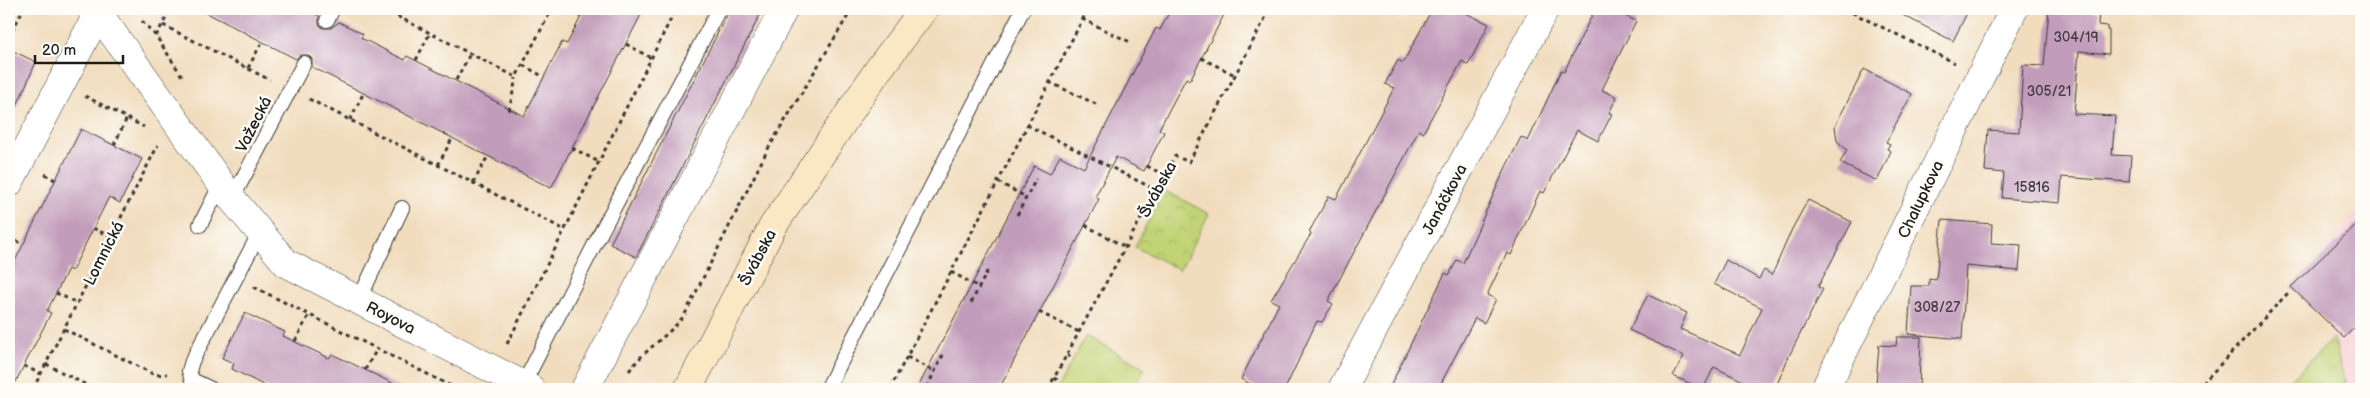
<svg xmlns="http://www.w3.org/2000/svg" width="2370" height="398" font-family="'Balsamiq Sans',sans-serif">
  <style>
    .built { fill: #f7cfd4 }
    .grass { fill: url(#grass-tufts); stroke: #6f7848 }
    .park { fill: url(#park-crowns); stroke: #6f7848 }
    .pitch { fill: #c2d375; stroke: #6f7848 }
    .building { fill: #c29cbb }
    .lines { fill: none; stroke-linecap: round; stroke-linejoin: round }
    .lane-casing { stroke: #3c3934; stroke-width: 16 }
    .street-casing { stroke: #3c3934; stroke-width: 29 }
    .secondary-casing { stroke: #3c3934; stroke-width: 29 }
    .path { stroke: #3c3934; stroke-width: 3; stroke-dasharray: 4 4; stroke-linecap: butt }
    .lane { stroke: #fff; stroke-width: 14 }
    .street { stroke: #fff; stroke-width: 28 }
    .secondary { stroke: #fae7c3; stroke-width: 28 }
    .labels { text-anchor: middle; stroke-width: 5; stroke-linejoin: round; paint-order: stroke }
    .number-label { font-size: 14px; fill: #463c44 }
    .street-label { font-size: 16px; fill: #1c1c1c; stroke: #fdfcf7 }
  </style>
  <defs>
    <pattern id="grass-tufts" width="24" height="20" patternUnits="userSpaceOnUse" patternTransform="scale(1.25)"><rect width="24" height="20" fill="#c2d375"/><path d="M3 7l-1-3M5 7V3M7 7l1-3M15 17l-1-3M17 17v-4M19 17l1-3" fill="none" stroke="#a6b565"/></pattern>
    <pattern id="park-crowns" width="20" height="18" patternUnits="userSpaceOnUse" patternTransform="scale(1.25)"><rect width="20" height="18" fill="#c2d375"/><path d="M2 6a3 3 0 1 1 6 0M12 15a3 3 0 1 1 6 0" fill="none" stroke="#a6b565"/></pattern>
  </defs>
  <rect width="100%" height="100%" fill="#fdfcf7"/>
  <filter id="ink" filterUnits="userSpaceOnUse"><feTurbulence type="fractalNoise" baseFrequency=".02" numOctaves="2"/><feDisplacementMap in="SourceGraphic" scale="10" xChannelSelector="R" yChannelSelector="G"/><feConvolveMatrix kernelMatrix="1 2 1 2 8 2 1 2 1" color-interpolation-filters="sRGB"/></filter>
  <filter id="wash" filterUnits="userSpaceOnUse"><feTurbulence type="fractalNoise" baseFrequency=".0096" numOctaves="4" result="noise"/><feDisplacementMap in="SourceGraphic" scale="20" xChannelSelector="R" yChannelSelector="G"/><feGaussianBlur stdDeviation="1.12" result="paint"/><feColorMatrix in="noise" values="0 0 0 0 0 0 0 0 0 0 0 0 0 0 0 0 0 1.4 0 .05"/><feComposite in="paint" operator="in"/></filter>
  <g filter="url(#wash)">
    <rect width="100%" height="100%" fill="#f1ddbe"/>
    <g class="built">
      <path d="M 146,9 L 171,9 L 163,25 Z"/>
      <path d="M 2361,206 L 2361,389 L 2347,389 L 2313,266 Z"/>
    </g>
    <path class="grass" d="M 2333,338 L 2347,389 L 2281,389 Z"/>
    <path class="park" d="M 1164,190 L 1209,214 L 1180,270 L 1135,247 Z"/>
    <path class="pitch" d="M 1086,336 L 1145,368 L 1133,389 L 1057,389 Z"/>
    <g id="blocks">
      <g class="building">
        <path d="M 199,9 L 306,9 L 319,16 L 319,24 L 323,28 L 331,28 L 339,22 L 363,34 L 361,38 L 405,60 L 407,56 L 524,116 L 562,42 L 567,44 L 585,9 L 644,9 L 551,188 L 312,67 L 312,59 L 308,55 L 300,55 L 296,59 Z"/>
        <path d="M 730,9 L 763,9 L 636,257 L 610,244 Z"/>
        <path d="M 1171,9 L 1227,9 L 1190,80 L 1186,78 L 1159,129 L 1164,132 L 1144,171 L 1116,157 L 1095,197 L 1099,199 L 999,389 L 917,389 L 1034,166 L 1050,174 L 1060,156 L 1084,168 L 1156,28 L 1160,30 Z"/>
        <path d="M 1432,9 L 1457,9 L 1489,24 L 1468,65 L 1462,61 L 1423,133 L 1419,130 L 1328,301 L 1333,304 L 1322,322 L 1317,321 L 1285,389 L 1260,389 L 1241,379 L 1279,304 L 1271,300 L 1311,234 L 1309,232 L 1329,196 L 1336,199 L 1394,88 L 1385,84 L 1398,60 L 1403,63 Z"/>
        <path d="M 1595,9 L 1610,9 L 1636,21 L 1602,90 L 1617,97 L 1609,113 L 1612,114 L 1598,141 L 1577,130 L 1544,193 L 1540,191 L 1511,255 L 1507,253 L 1487,295 L 1496,299 L 1484,323 L 1475,318 L 1438,389 L 1389,389 L 1445,273 L 1449,275 L 1457,260 L 1463,263 L 1503,173 L 1521,137 L 1528,141 L 1561,70 L 1564,72 Z"/>
        <path d="M 1891,9 L 1969,9 L 1953,41 Z"/>
        <path d="M 2049,9 L 2099,12 L 2098,25 L 2107,26 L 2107,30 L 2109,30 L 2109,54 L 2079,51 L 2074,114 L 2115,116 L 2112,155 L 2131,156 L 2129,182 L 2062,177 L 2060,203 L 2002,198 L 2004,173 L 1985,171 L 1988,130 L 2019,132 L 2023,65 L 2044,66 Z"/>
        <path d="M 9,49 L 36,62 L 9,124 Z"/>
        <path d="M 1864,69 L 1912,94 L 1886,142 L 1890,144 L 1887,149 L 1891,151 L 1877,181 L 1840,163 L 1847,150 L 1837,141 L 1835,126 Z"/>
        <path d="M 81,129 L 142,159 L 120,203 L 109,197 L 72,271 L 68,269 L 47,311 L 51,313 L 12,389 L 9,389 L 9,273 Z"/>
        <path d="M 1808,200 L 1852,222 L 1818,287 L 1823,289 L 1789,356 L 1775,389 L 1760,389 L 1714,367 L 1703,389 L 1673,376 L 1684,356 L 1629,330 L 1648,295 L 1687,313 L 1680,329 L 1740,355 L 1762,308 L 1714,284 L 1726,260 L 1759,279 L 1764,270 L 1772,275 L 1792,229 Z"/>
        <path d="M 1942,220 L 1992,224 L 1991,243 L 2021,245 L 2019,271 L 1966,266 L 1962,339 L 1908,334 L 1911,286 L 1929,286 L 1929,279 L 1936,280 Z"/>
        <path d="M 2361,220 L 2361,321 L 2344,338 L 2291,287 Z"/>
        <path d="M 245,313 L 285,332 L 283,336 L 329,358 L 332,354 L 405,389 L 271,389 L 232,369 L 234,363 L 222,358 Z"/>
        <path d="M 1897,337 L 1921,337 L 1919,388 L 1876,384 L 1879,345 L 1896,346 Z"/>
      </g>
    </g>
  </g>
  <g filter="url(#ink)">
    <use href="#blocks" fill-opacity="0" stroke="#3c3934" stroke-width="1"/>
    <g class="lines">
      <g class="lane-casing">
        <g id="lane">
          <path d="M 327,20 L 333,9"/>
          <path d="M 232,199 L 304,63"/>
          <path d="M 200,225 L 221,184"/>
          <path d="M 359,300 L 402,208"/>
          <path d="M 523,385 L 600,234 L 719,9"/>
          <path d="M 211,389 L 192,380 L 189,371 L 192,361 L 260,232"/>
          <path d="M 827,389 L 1023,9"/>
        </g>
      </g>
      <g class="street-casing">
        <g id="street">
          <path d="M 91,9 L 98,13 L 232,199 L 286,263 L 531,389"/>
          <path d="M 9,183 L 98,13"/>
          <path d="M 585,389 L 784,9"/>
          <path d="M 1342,389 L 1545,9"/>
          <path d="M 1825,389 L 2014,9"/>
        </g>
      </g>
      <g class="secondary-casing">
        <path id="secondary" d="M 688,389 L 773,226 L 878,70 L 924,9"/>
      </g>
      <g class="path">
        <path d="M 383,9 L 516,77 L 552,9"/>
        <path d="M 565,9 L 580,17"/>
        <path d="M 1845,9 L 1955,63"/>
        <path d="M 1082,19 L 1130,42"/>
        <path d="M 142,21 L 156,36 L 182,76"/>
        <path d="M 163,25 L 270,80"/>
        <path d="M 156,36 L 171,9"/>
        <path d="M 9,38 L 23,9"/>
        <path d="M 626,44 L 651,58"/>
        <path d="M 1201,58 L 1235,75"/>
        <path d="M 416,60 L 430,33"/>
        <path d="M 523,65 L 544,77"/>
        <path d="M 248,68 L 262,42"/>
        <path d="M 456,80 L 470,54"/>
        <path d="M 1049,82 L 1098,105"/>
        <path d="M 85,96 L 144,127"/>
        <path d="M 309,99 L 565,230"/>
        <path d="M 509,111 L 516,78"/>
        <path d="M 350,120 L 363,94"/>
        <path d="M 1027,125 L 1156,190"/>
        <path d="M 114,145 L 127,118"/>
        <path d="M 572,148 L 599,162"/>
        <path d="M 438,165 L 453,137"/>
        <path d="M 1147,166 L 1164,175"/>
        <path d="M 45,174 L 55,180"/>
        <path d="M 998,182 L 1026,197"/>
        <path d="M 473,183 L 488,156"/>
        <path d="M 1017,215 L 1036,179"/>
        <path d="M 9,219 L 13,210"/>
        <path d="M 1085,225 L 1125,247"/>
        <path d="M 93,228 L 111,237"/>
        <path d="M 9,237 L 23,244"/>
        <path d="M 951,272 L 979,287"/>
        <path d="M 254,287 L 457,389"/>
        <path d="M 56,293 L 77,303"/>
        <path d="M 971,303 L 989,268"/>
        <path d="M 1039,312 L 1079,332"/>
        <path d="M 64,329 L 155,375 L 167,374"/>
        <path d="M 295,341 L 309,315"/>
        <path d="M 507,344 L 676,9"/>
        <path d="M 1067,355 L 1074,359"/>
        <path d="M 907,357 L 934,371"/>
        <path d="M 46,364 L 94,389"/>
        <path d="M 24,366 L 41,374"/>
        <path d="M 365,370 L 377,349"/>
        <path d="M 629,371 C 645,349 667,337 684,316 L 768,149 L 852,9"/>
        <path d="M 1054,378 L 1061,382"/>
        <path d="M 927,387 L 944,353"/>
        <path d="M 33,389 L 158,145"/>
        <path d="M 890,389 L 1088,9"/>
        <path d="M 1048,389 L 1175,156 L 1189,162 L 1270,9"/>
        <path d="M 2197,389 L 2288,293"/>
      </g>
      <use href="#lane" class="lane"/>
      <use href="#street" class="street"/>
      <use href="#secondary" class="secondary"/>
    </g>
  </g>
  <g class="labels">
    <g class="number-label">
      <text x="2076" y="42">304/19</text>
      <text x="2049" y="96">305/21</text>
      <text x="2032" y="192">15816</text>
      <text x="1937" y="312">308/27</text>
    </g>
    <g class="street-label">
      <text transform="translate(253 124) rotate(-63)" y="6">Važecká</text>
      <text transform="translate(1157 189) rotate(-61)" y="6">Švábska</text>
      <text transform="translate(1444 199) rotate(-62)" y="6">Janáčkova</text>
      <text transform="translate(1920 199) rotate(-64)" y="6">Chalupkova</text>
      <text transform="translate(103 253) rotate(-63)" y="6">Lomnická</text>
      <text transform="translate(757 257) rotate(-62)" y="6">Švábska</text>
      <text transform="translate(391 317) rotate(27)" y="6">Royova</text>
    </g>
  </g>
  <rect width="2370" height="398" fill="none" stroke="#fdfcf7" stroke-width="30"/>
  <path d="M35 55v8h88v-8" fill="none" stroke="#1c1c1c" stroke-width="2.5"/>
  <text x="42" y="55" font-size="15" fill="#1c1c1c" stroke="#fdfcf7" stroke-width="4" paint-order="stroke">20 m</text>
</svg>
